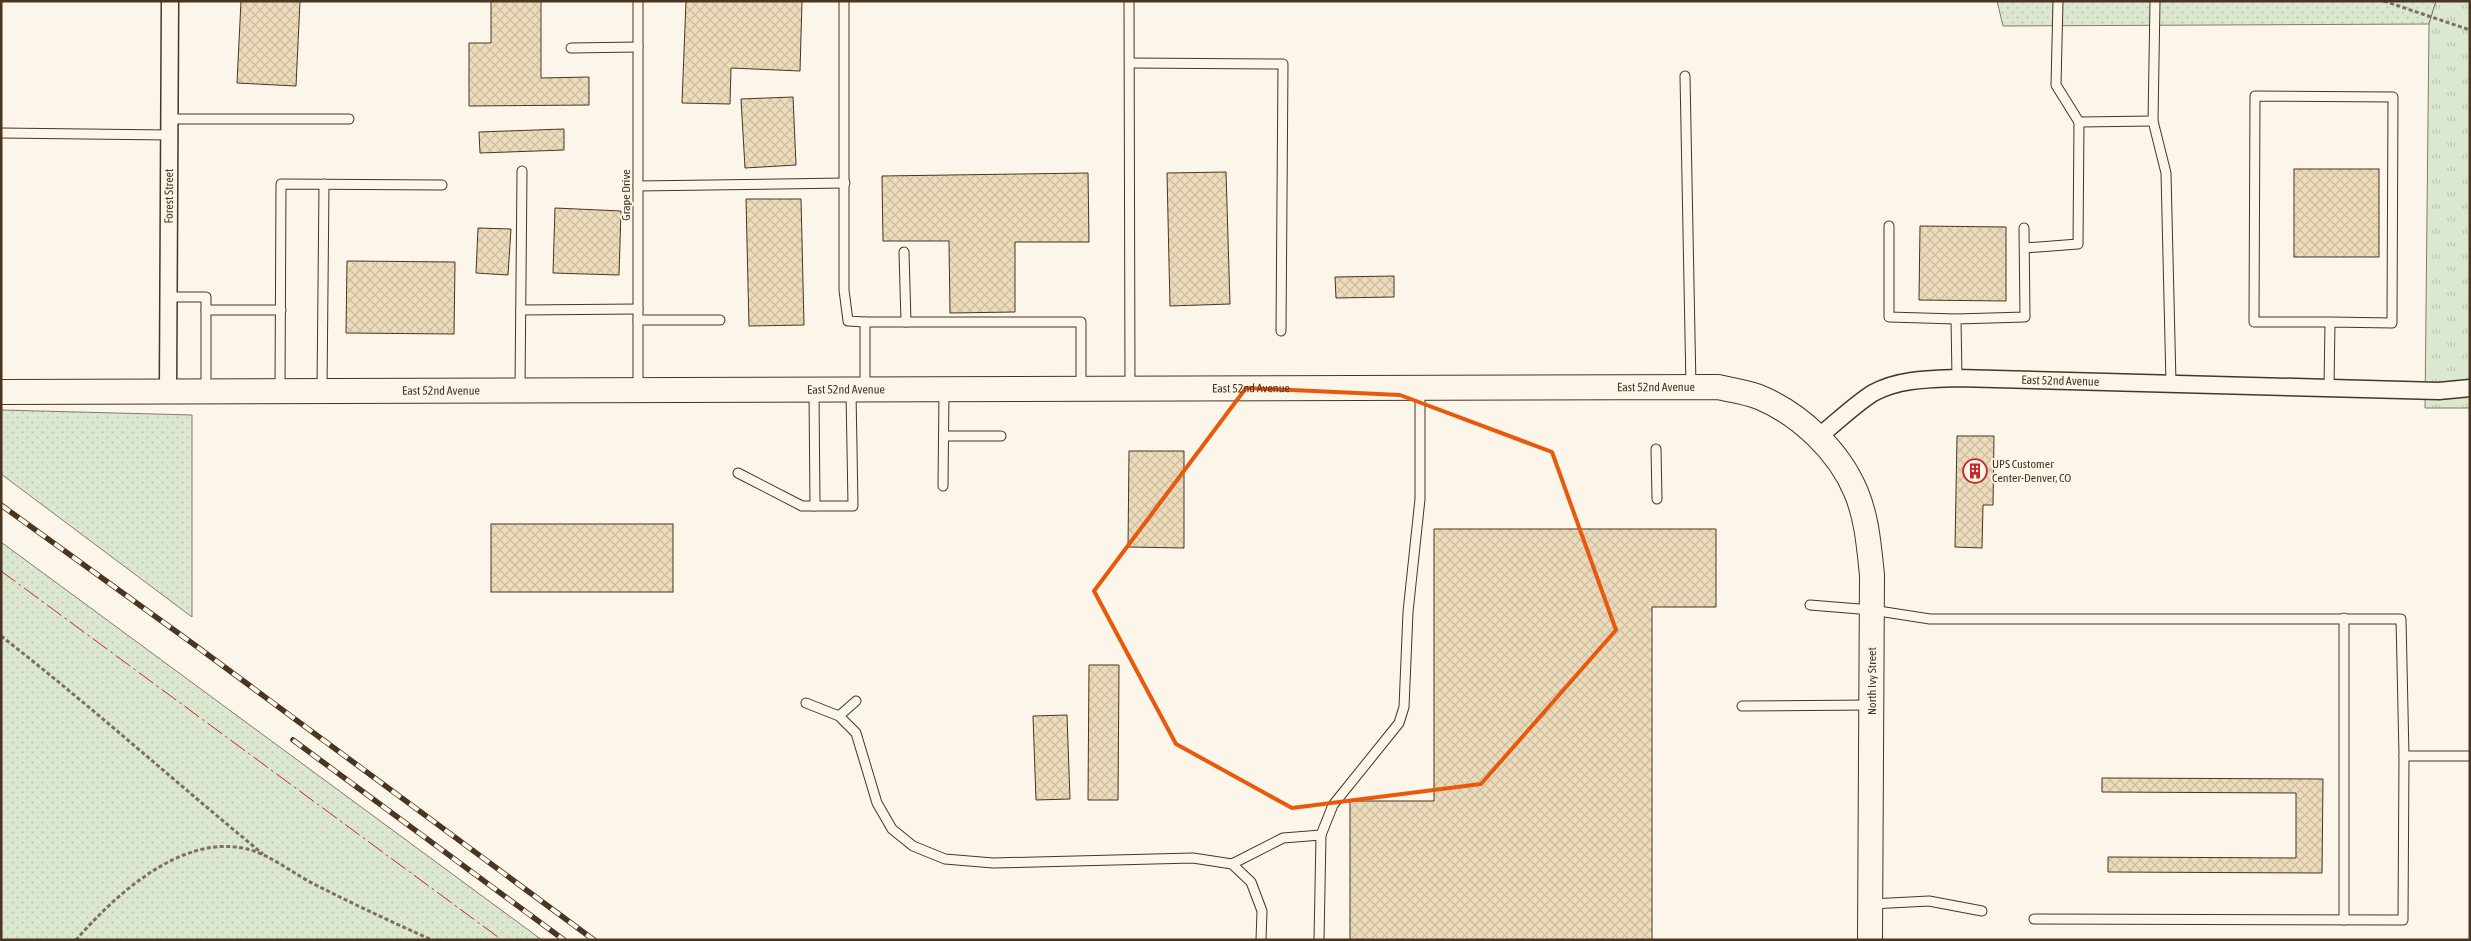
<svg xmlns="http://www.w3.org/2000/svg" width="2471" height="941" font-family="'Asap Condensed',sans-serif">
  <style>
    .grass { fill: url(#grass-dots); stroke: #887966 }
    .park { fill: url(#park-tufts); stroke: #887966 }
    .building { fill: url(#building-cross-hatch); stroke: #4a3520 }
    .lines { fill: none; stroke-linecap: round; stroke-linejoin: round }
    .lane-casing { stroke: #4a3520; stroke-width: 11 }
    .street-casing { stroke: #4a3520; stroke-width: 19 }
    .secondary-casing { stroke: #4a3520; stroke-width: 26 }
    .path { stroke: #7f6f5c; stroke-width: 3; stroke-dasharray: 4 2.5; stroke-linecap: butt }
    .lane { stroke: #fbf6e9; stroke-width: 9 }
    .street { stroke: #fbf6e9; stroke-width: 16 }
    .secondary { stroke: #fbf6e9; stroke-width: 24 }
    .rail-casing { stroke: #4a3520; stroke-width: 5.5 }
    .rail { stroke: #fbf6e9; stroke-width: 4; stroke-dasharray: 11; stroke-linecap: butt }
    .power { stroke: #c62828; stroke-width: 1; stroke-dasharray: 18 4 2.5 4; stroke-linecap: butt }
    .marked { fill: none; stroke: #e8590c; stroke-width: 4; stroke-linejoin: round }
    .labels { text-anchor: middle; stroke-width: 4; stroke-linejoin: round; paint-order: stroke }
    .street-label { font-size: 12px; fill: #4a3520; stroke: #fbf6e9 }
    .poi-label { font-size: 12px; fill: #4a3520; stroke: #fbf6e9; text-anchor: start }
  </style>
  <defs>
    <pattern id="grass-dots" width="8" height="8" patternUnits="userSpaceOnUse" patternTransform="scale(1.25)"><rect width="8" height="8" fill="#dce7d0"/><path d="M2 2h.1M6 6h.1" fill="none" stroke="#bec7b2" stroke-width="1.8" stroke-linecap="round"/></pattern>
    <pattern id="park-tufts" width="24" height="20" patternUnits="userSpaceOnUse" patternTransform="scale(1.25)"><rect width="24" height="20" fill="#dce7d0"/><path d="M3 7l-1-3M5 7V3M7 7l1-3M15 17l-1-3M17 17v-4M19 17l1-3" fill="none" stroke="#bec7b2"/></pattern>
    <pattern id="building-cross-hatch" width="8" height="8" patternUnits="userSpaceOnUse" patternTransform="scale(1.25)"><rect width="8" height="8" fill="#ecdcbc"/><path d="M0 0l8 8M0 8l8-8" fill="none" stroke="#ccbda1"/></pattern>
  </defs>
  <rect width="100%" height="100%" fill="#fbf6e9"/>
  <g class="grass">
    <path d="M 1997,1 L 2436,1 L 2429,24 L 2003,26 Z"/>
    <path d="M 1,410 L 192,415 L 192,617 L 1,474 Z"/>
    <path d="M 1,542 L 542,940 L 1,940 Z"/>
  </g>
  <path class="park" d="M 2436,1 L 2470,1 L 2470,408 L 2425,408 L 2429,24 Z"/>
  <g class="building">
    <path d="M 241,1 L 300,1 L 296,86 L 237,83 Z"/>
    <path d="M 491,1 L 541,1 L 541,78 L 589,77 L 589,105 L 469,106 L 469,43 L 491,43 Z"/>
    <path d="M 686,1 L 802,1 L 800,71 L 731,68 L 730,104 L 682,103 Z"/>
    <path d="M 793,97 L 796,165 L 745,168 L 741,99 Z"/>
    <path d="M 564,129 L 564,150 L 480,153 L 479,132 Z"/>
    <rect x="2294" y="169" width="85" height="88"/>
    <path d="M 1226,172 L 1230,304 L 1170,306 L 1167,173 Z"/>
    <path d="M 1088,173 L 1089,242 L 1015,242 L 1015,312 L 950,313 L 949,241 L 883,241 L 882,176 Z"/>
    <path d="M 746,199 L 801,199 L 804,325 L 749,326 Z"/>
    <path d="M 555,208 L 621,211 L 619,275 L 553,273 Z"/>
    <path d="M 1920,226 L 2006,227 L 2006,301 L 1919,300 Z"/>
    <path d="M 478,228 L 511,229 L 508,275 L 476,273 Z"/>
    <path d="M 347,261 L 455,262 L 454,334 L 346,333 Z"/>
    <path d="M 1394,276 L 1394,297 L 1336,298 L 1335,277 Z"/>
    <path d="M 1957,436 L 1994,436 L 1993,505 L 1983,505 L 1982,548 L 1955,547 Z"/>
    <path d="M 1129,451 L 1184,451 L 1184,548 L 1128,547 Z"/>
    <rect x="491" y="524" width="182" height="68"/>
    <path d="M 1434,529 L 1716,529 L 1716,607 L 1652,607 L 1652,940 L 1350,940 L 1350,801 L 1434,801 Z"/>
    <path d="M 1089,665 L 1119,665 L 1118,800 L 1088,800 Z"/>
    <path d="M 1067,715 L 1070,799 L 1036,800 L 1033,716 Z"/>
    <path d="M 2102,778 L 2323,779 L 2322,873 L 2108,872 L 2108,857 L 2296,858 L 2296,793 L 2102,792 Z"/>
  </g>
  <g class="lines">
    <g class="lane-casing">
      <g id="lane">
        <path d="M 844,1 L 844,290 L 848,321 L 865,322"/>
        <path d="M 1129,1 L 1130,388"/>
        <path d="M 2155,1 L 2153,121 L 2166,173 L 2171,383"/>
        <path d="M 571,48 L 638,47"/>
        <path d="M 1130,63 L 1283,64 L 1281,331"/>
        <path d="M 1685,76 L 1691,387"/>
        <path d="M 169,119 L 349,119"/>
        <path d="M 2079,122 L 2153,121"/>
        <path d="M 1,133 L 169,135"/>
        <path d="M 638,186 L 845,183"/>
        <path d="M 1889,226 L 1889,317 L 1956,319"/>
        <path d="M 2025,248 L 2078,244 L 2079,122 L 2056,85 L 2058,1"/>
        <path d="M 904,252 L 906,322"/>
        <path d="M 169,297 L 206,297 L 206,391"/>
        <path d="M 206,310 L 281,310"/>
        <path d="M 521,310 L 638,309"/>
        <path d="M 638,320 L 720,320"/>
        <path d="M 1957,378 L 1956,319 L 2025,317 L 2024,228"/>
        <path d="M 865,388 L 865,322 L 1081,322 L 1081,388"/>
        <path d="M 2329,388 L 2330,322 L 2392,323 L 2393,97 L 2255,96 L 2254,322 L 2330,322"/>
        <path d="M 520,389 L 522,171"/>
        <path d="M 638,389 L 638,1"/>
        <path d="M 322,390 L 324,184"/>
        <path d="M 280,391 L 281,184 L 442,185"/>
        <path d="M 814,392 L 815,506"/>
        <path d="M 944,436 L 1001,436"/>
        <path d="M 1656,449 L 1657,499"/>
        <path d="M 738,473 L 802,506 L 853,506 L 851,392"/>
        <path d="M 943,486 L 944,391"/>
        <path d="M 1810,605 L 1872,610 L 1930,619 L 2401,619 L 2404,756 L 2470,756"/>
        <path d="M 2344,618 L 2344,920"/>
        <path d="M 806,703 L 839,716 L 856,733 L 877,803 L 892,829 L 913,846 L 945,859 L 993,863 L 1193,858 L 1232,864 L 1251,882 L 1262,911 L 1261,940"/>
        <path d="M 1742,706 L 1871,705"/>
        <path d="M 839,716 L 856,701"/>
        <path d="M 1232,864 L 1283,838 L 1321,835"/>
        <path d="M 1871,904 L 1929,901 L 1982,911"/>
        <path d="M 2034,919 L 2403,920 L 2404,756"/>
        <path d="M 1319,940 L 1321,835 L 1333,805 L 1399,723 L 1404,707 L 1408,612 L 1420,499 L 1420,388"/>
      </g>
    </g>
    <g class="street-casing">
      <g id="street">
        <path id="s1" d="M 168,391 L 170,1"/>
        <path id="s2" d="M 1818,437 C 1836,423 1854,405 1873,393 C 1898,379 1929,379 1957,378 L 2439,391 L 2470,388"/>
      </g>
    </g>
    <g class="secondary-casing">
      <g id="secondary">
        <path id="s3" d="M 1,392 L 1718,387 C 1731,390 1746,392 1759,397 C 1800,414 1839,451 1856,492 C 1867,518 1869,547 1872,575 L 1870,940"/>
      </g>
    </g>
    <g class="path">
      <path d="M 2384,1 L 2470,30"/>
      <path d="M 1,636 C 91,706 175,782 263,854"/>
      <path d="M 76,940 C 115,895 182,833 247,849 C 271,855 292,873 314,884 C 353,904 392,922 432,940"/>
    </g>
    <use href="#lane" class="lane"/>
    <use href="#street" class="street"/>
    <use href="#secondary" class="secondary"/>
    <g class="rail-casing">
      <g id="rail">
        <path d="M 1,505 L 192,643 L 594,940"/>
        <path d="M 293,740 L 564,940"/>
      </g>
    </g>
    <use href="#rail" class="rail"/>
    <path class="power" d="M 1,571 L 502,940"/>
  </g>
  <path class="marked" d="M 1246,388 L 1400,395 L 1552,452 L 1616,630 L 1481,784 L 1292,808 L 1176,744 L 1094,591 Z"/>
  <defs>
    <g id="building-ring" transform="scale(1.25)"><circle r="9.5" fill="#fbf6e9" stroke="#c62828" stroke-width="1.5"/><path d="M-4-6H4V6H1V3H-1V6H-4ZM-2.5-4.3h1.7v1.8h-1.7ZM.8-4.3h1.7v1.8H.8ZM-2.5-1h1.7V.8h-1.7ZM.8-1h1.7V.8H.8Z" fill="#c62828"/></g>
  </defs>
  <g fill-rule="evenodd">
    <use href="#building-ring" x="1975" y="471"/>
  </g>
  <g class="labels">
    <g class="street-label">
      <text transform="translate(626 195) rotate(-90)" y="4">Grape Drive</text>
      <text dy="4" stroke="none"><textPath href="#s1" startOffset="195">Forest Street</textPath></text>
      <text dy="4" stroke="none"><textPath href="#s2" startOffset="260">East 52nd Avenue</textPath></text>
      <text dy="4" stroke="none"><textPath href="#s3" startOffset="1655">East 52nd Avenue</textPath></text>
      <text dy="4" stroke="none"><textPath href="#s3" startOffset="1250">East 52nd Avenue</textPath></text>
      <text dy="4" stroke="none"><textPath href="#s3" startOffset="845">East 52nd Avenue</textPath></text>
      <text dy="4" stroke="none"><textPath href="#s3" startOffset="440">East 52nd Avenue</textPath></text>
      <text transform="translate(1872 681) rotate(-90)" y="4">North Ivy Street</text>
    </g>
    <g class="poi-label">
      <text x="1992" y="468">UPS Customer<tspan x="1992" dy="14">Center-Denver, CO</tspan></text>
    </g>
  </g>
  <rect width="2471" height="941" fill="none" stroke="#4a3520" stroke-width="5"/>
</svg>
